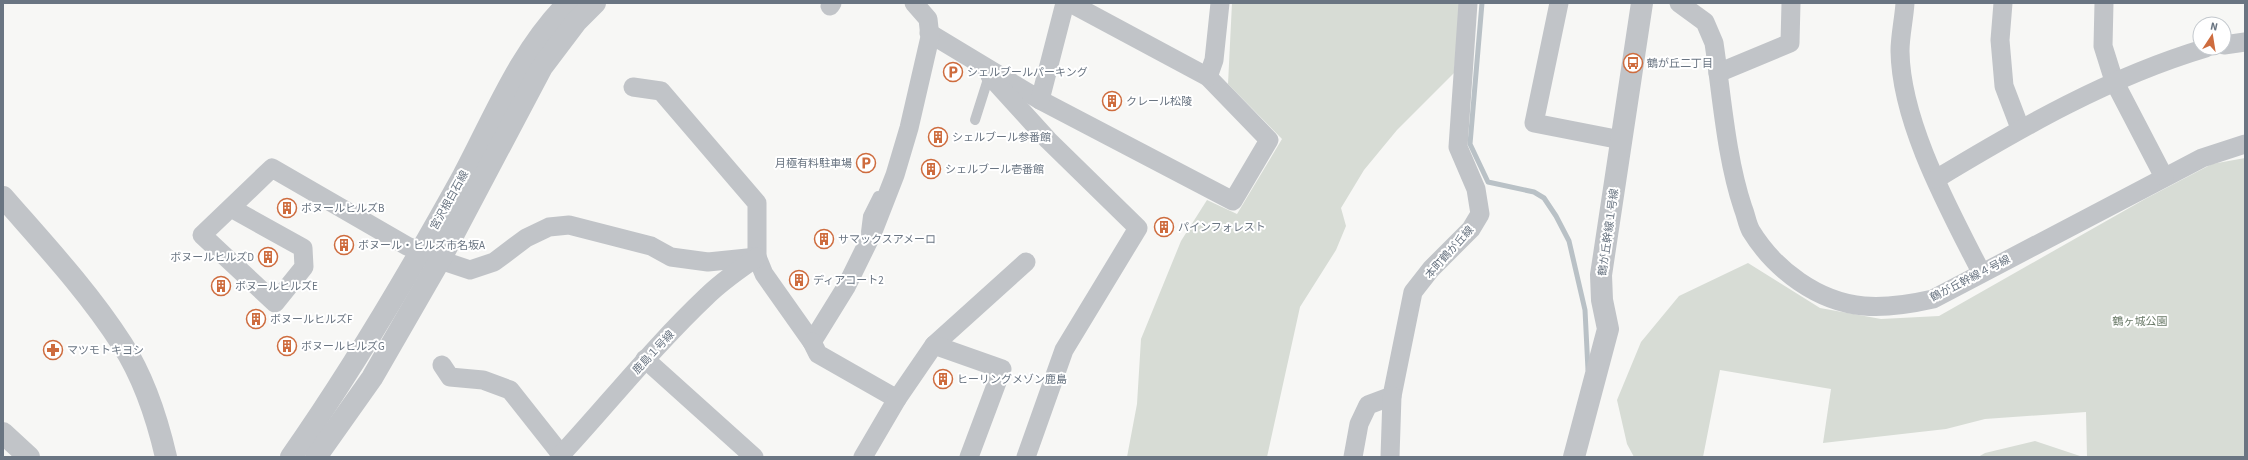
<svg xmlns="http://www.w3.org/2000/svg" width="2248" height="460" font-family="'Source Sans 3','Noto Sans JP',sans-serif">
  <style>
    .green { fill: #d7dcd5 }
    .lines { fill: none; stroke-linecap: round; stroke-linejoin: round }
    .stream { stroke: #b9c1c6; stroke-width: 5 }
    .service { stroke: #c1c4c8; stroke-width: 10 }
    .minor { stroke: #c1c4c8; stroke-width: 19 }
    .tertiary { stroke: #c1c4c8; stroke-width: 22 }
    .labels { text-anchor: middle; stroke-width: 4; stroke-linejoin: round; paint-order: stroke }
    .poi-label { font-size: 11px; fill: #6a7582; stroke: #fff; text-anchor: start }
    .street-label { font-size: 11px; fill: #6a7582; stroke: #fff }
    .park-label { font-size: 11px; fill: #6a7a68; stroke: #fff }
  </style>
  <rect width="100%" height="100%" fill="#f7f7f5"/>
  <g class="green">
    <path d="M 1232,3 L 1460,3 L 1454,73 L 1397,130 L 1364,170 L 1341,208 L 1346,226 L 1336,250 L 1300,307 L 1267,457 L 1127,457 L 1137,404 L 1141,339 L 1181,241 L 1207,200 L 1237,214 L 1282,139 L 1228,84 Z"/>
    <path d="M 2245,158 L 2245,457 L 2087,457 L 2086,412 L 1985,419 L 1946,429 L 1823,443 L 1831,389 L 1720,370 L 1703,457 L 1634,457 L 1627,444 L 1617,400 L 1641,342 L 1679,296 L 1748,263 L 1820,308 L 1881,319 L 1939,316 L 2145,199 L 2212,164 Z"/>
    <path d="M 2035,441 L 2083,457 L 1978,457 L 1985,453 Z"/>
  </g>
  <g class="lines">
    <path class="stream" d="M 1482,3 L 1470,144 L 1488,182 L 1534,192 L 1544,198 L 1556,216 L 1569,241 L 1585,310 L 1588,370"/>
    <g class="service">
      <path d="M 975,120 L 989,76"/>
      <path d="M 866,232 L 868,216 L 878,196"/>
    </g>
    <g class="minor">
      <path d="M 1559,3 L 1534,123 L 1621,140"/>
      <path d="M 1679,3 L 1705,22 L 1714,43 C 1722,97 1726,157 1743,208 C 1746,215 1747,224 1751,231 C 1775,270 1818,302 1864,306 C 1887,308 1911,304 1933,299 L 2202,158 L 2245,144"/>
      <path d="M 1905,3 C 1904,19 1900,36 1900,51 C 1901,123 1949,209 1981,272"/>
      <path d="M 2003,3 L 2000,40 L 2004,86 L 2020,128"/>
      <path d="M 2104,3 L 2103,46 L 2114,81 L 2164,177"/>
      <path d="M 830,6 L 832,3"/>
      <path d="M 929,33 L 1040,100 L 1233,201 L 1269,140 L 1208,77 L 1070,3"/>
      <path d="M 2224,45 L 2245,42"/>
      <path d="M 1718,73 L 1790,43 L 1791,3"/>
      <path d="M 990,76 L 1048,140 L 1138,228 L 1064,350 L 1026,457"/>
      <path d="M 1208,77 L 1214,60 L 1220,3"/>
      <path d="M 633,87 L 661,91 L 757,203 L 757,257 L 764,274 L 812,342 L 846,287 L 872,234 L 895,175 L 909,128 L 930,37 L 928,19 L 914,3"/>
      <path d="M 1040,100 L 1065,3"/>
      <path d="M 1936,179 C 2022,127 2109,77 2206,48"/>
      <path d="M 231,208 L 303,248 L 304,267 L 275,303 L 202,235 L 272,168 L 407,246 L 440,260 L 470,270 L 494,262 L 526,238 L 549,227 L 569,225 L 651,246 L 671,257 L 708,262 L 757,257"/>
      <path d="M 812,342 L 818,354 L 897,399"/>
      <path d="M 934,345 L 1026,262"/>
      <path d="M 645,359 L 754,457"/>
      <path d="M 442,365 L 450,377 L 483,380 L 510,390 L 563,457"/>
      <path d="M 559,457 C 609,403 654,346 707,296 C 722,281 740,269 757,257"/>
      <path d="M 863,457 L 897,399 L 934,345 L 1002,369 L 969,457"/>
      <path d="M 1353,457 L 1359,424 L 1368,405 L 1392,396 L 1413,292 L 1431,269 L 1471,229 L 1480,214 L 1476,189 L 1458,147 L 1468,3"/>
      <path d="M 1390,457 L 1392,396"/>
    </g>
    <g class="tertiary">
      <path d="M 3,197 C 44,244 88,291 122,344 C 144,378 157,418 166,457"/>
      <path d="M 3,433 L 29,457"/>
      <path d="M 291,457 C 354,367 410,272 463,176 C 495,116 519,53 568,3"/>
      <path d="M 316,457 L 372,378 L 440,260 L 542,67 L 576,22 L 595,3"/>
      <path d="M 1574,457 L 1608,329 L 1602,300 L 1601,275 L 1642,3"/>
    </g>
  </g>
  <defs>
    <g id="bus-ring" transform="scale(1)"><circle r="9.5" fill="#fff" stroke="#ce6c3e" stroke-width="1.5"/><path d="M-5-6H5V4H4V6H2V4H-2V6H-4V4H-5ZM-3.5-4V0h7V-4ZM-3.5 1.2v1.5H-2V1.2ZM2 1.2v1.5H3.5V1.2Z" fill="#ce6c3e"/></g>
    <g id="parking-ring" transform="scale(1)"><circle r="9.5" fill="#fff" stroke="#ce6c3e" stroke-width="1.5"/><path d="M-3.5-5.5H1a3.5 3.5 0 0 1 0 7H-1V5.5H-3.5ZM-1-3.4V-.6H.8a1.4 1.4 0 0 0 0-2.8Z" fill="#ce6c3e"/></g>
    <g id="building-ring" transform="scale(1)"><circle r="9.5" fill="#fff" stroke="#ce6c3e" stroke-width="1.5"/><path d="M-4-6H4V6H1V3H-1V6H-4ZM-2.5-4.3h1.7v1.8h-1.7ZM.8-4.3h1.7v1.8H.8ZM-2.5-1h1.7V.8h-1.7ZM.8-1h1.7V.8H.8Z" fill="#ce6c3e"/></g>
    <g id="pharmacy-ring" transform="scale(1)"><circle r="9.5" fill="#fff" stroke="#ce6c3e" stroke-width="1.5"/><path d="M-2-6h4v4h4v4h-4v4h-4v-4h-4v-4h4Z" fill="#ce6c3e"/></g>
  </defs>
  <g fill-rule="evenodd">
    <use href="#bus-ring" x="1633" y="63"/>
    <use href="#parking-ring" x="953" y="72"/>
    <use href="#building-ring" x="1112" y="101"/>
    <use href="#building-ring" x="938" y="137"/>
    <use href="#parking-ring" x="866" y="163"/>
    <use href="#building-ring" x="931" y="169"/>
    <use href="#building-ring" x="287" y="208"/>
    <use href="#building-ring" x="1164" y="227"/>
    <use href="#building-ring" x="824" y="239"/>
    <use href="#building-ring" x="344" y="245"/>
    <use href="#building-ring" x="268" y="257"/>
    <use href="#building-ring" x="799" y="280"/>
    <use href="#building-ring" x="221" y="286"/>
    <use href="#building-ring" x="256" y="319"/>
    <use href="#building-ring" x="287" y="346"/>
    <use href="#pharmacy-ring" x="53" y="350"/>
    <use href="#building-ring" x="943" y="379"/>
  </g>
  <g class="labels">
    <g class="poi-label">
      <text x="1647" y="67">鶴が丘二丁目</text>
      <text x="967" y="76">シェルブールパーキング</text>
      <text x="1126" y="105">クレール松陵</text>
      <text x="952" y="141">シェルブール参番館</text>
      <text x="852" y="167" text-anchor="end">月極有料駐車場</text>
      <text x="945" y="173">シェルブール壱番館</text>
      <text x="301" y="212">ボヌールヒルズB</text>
      <text x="1178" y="231">パインフォレスト</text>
      <text x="838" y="243">サマックスアメーロ</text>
      <text x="358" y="249">ボヌール・ヒルズ市名坂A</text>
      <text x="254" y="261" text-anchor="end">ボヌールヒルズD</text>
      <text x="813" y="284">ディアコート2</text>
      <text x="235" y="290">ボヌールヒルズE</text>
      <text x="270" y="323">ボヌールヒルズF</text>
      <text x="301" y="350">ボヌールヒルズG</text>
      <text x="67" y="354">マツモトキヨシ</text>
      <text x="957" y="383">ヒーリングメゾン鹿島</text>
    </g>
    <g class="street-label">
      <text transform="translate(449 200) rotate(-61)" y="4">宮沢根白石線</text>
      <text transform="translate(1608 232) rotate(-82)" y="4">鶴が丘幹線１号線</text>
      <text transform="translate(1449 252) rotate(-48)" y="4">本町鶴が丘線</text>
      <text transform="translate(1970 278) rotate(-27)" y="4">鶴が丘幹線４号線</text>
      <text transform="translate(653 352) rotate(-47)" y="4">鹿島１号線</text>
    </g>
    <g class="park-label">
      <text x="2140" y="325">鶴ヶ城公園</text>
    </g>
  </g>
  <rect width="2248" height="460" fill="none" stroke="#6a7582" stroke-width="8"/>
  <g transform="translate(2212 36) rotate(12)"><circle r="19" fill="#ffffff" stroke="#c3c8cd"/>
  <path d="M0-3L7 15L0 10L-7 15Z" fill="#ce6c3e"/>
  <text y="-6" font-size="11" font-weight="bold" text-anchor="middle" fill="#6a7582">N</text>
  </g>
</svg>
